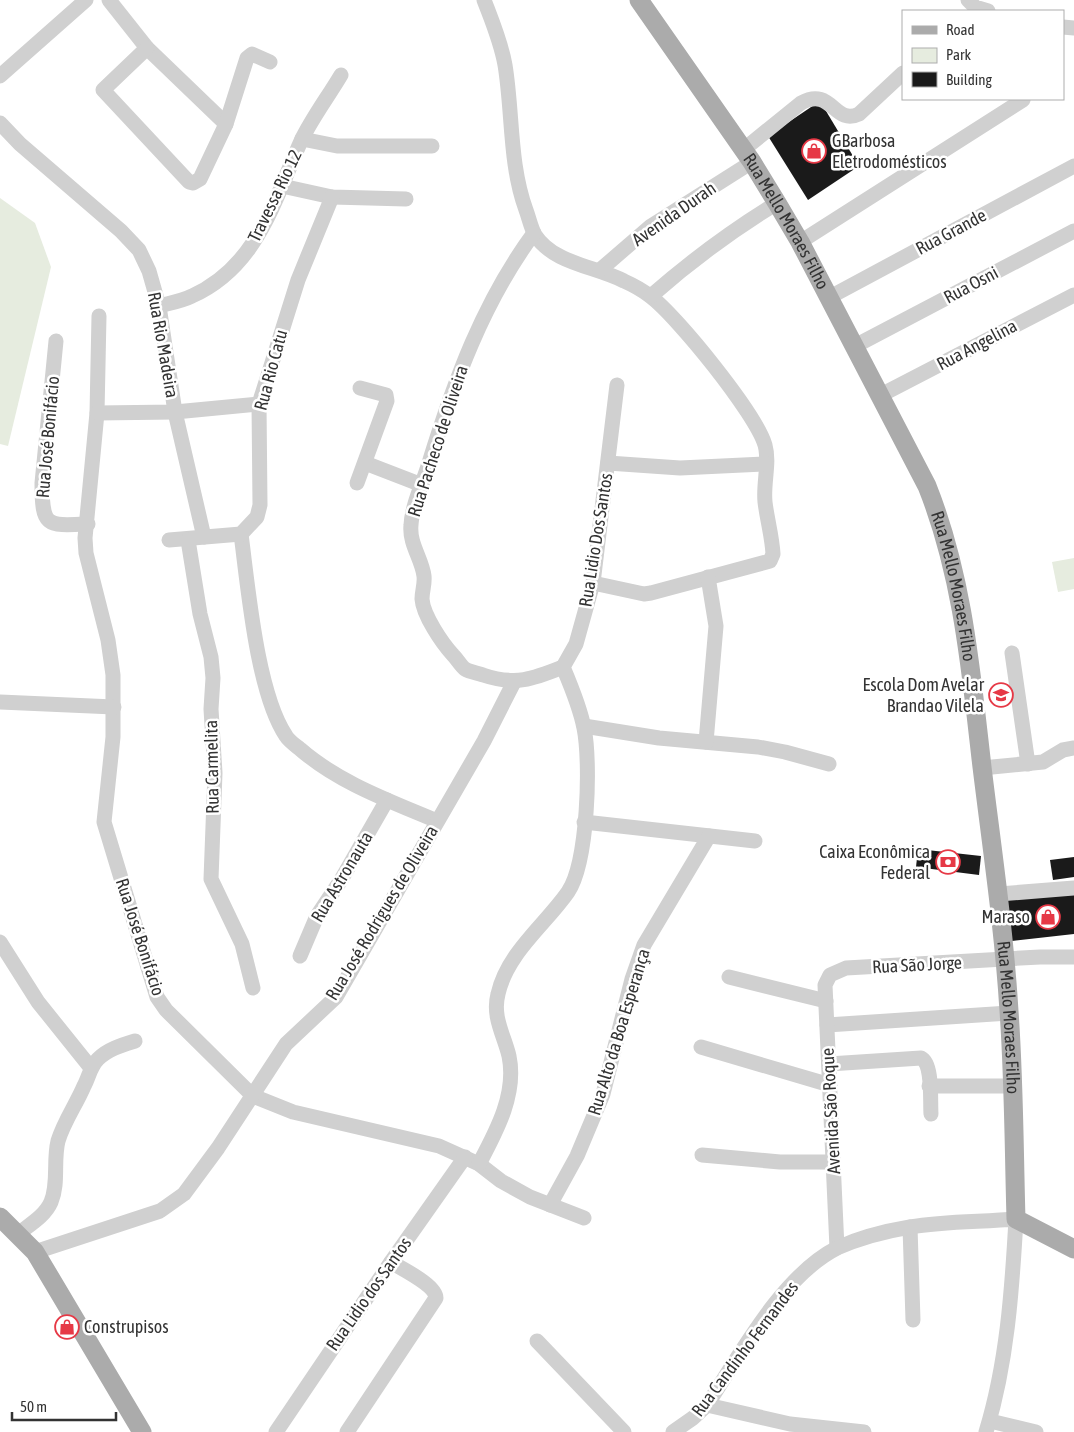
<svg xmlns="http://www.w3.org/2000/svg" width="1074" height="1432" font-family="'Asap Condensed',sans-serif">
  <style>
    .green { fill: #e6ecdf }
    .building { fill: #1a1a1a }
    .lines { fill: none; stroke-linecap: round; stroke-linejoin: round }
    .minor { stroke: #d0d0d0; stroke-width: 15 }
    .major { stroke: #ababab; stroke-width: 19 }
    .labels { text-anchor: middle; stroke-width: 5; stroke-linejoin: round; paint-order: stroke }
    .poi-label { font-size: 18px; fill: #333; stroke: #fff; text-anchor: end }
    .street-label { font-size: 18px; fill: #333; stroke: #fff }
  </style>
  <rect width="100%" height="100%" fill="#fff"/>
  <g class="green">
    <path d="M 0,198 L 35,223 L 51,267 L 8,446 L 0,444 Z"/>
    <path d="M 1074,558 L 1074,589 L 1058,592 L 1052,562 Z"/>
  </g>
  <g class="building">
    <path d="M 820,101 L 859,166 L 808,200 L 768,136 Z"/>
    <path d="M 918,849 L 981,856 L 979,875 L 916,867 Z"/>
    <path d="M 1074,857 L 1074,877 L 1053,880 L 1050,860 Z"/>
    <path d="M 1074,891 L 1074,934 L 1012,941 L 1007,898 Z"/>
  </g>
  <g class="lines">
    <g class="minor">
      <path d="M 109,0 L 147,48 L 226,124"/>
      <path d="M 484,0 C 492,21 501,42 505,65 C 513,114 509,163 526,210 C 529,218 531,228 535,235 C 554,264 595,266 624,281 C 633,285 642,290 650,296 C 677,316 756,414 765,445 C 770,463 763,483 765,502 C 767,519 772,536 773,554 L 770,561 L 651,593 L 644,594 L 593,583"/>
      <path d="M 968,0 L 975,7 L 988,11"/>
      <path d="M 1063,27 L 1074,28"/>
      <path d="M 147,48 L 103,90 L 189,182 L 193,183 L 200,179 L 226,124 L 247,58 L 252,54 L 270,62"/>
      <path d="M 0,76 L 86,0"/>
      <path d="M 0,123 L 20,144 L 121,231 L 139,250 L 149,271 L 159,306 L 175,412 L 204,537"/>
      <path d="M 302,139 L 337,146 L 432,146"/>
      <path d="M 743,150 L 801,103 C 832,86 834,126 859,114 L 903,73"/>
      <path d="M 282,186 L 332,197 L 406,199"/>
      <path d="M 534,233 C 483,302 454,382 429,463 C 423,483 412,505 411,525 C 409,544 422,559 424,576 C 425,584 422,591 422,599 C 423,615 442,643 453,655 C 457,659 461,666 465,669 C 470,672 478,673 483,675 C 516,686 533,679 563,667"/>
      <path d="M 800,242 L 1023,100"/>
      <path d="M 600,270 L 651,226 L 752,162"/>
      <path d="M 651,296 C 692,260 731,231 777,203"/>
      <path d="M 828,298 L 1074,166"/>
      <path d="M 159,306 C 170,303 182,301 192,296 C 257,267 274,201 301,141 C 312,118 328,97 341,75"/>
      <path d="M 99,316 L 97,413 L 85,538 L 86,553 L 108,640 L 113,675 L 113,737 L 104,822 L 157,997 L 166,1010 L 253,1096 L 293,1112 L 439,1146 L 479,1164 L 501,1181 L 530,1197 L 584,1218"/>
      <path d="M 56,341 L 42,483 C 42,527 46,526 88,524"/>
      <path d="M 853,347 L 1074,231"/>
      <path d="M 879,396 L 1074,295"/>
      <path d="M 97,413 L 175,412 L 259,404"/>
      <path d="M 365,463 L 422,485"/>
      <path d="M 608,463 L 680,468 L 766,464"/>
      <path d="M 357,483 L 387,401 L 386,395 L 360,388"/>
      <path d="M 241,534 C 248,587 257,693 286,736 C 289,741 295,745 300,749 C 339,783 390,801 437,821"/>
      <path d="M 169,540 L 241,534 L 257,517 L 260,505 L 259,404 L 298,280 L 332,197"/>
      <path d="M 188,540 L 200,614 L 211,657 L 213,678 L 211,709 L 215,773 L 211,879 L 242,944 L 253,988"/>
      <path d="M 1012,653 L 1028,764"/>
      <path d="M 0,702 L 114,707"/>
      <path d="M 584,726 L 659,738 L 758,747 L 785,752 L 829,764"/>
      <path d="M 706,742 L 716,626 L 708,577"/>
      <path d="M 982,768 L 1043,762 L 1063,750 L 1074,748"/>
      <path d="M 584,822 L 755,841"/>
      <path d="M 999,894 L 1074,888"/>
      <path d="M 0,942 L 38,1002 L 91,1068"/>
      <path d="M 300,956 L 317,916 L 341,880 L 387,800"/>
      <path d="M 729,977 L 826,1001"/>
      <path d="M 827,1025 L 1009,1013"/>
      <path d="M 701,1047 L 830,1085"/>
      <path d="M 829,1064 L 921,1058 C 933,1064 930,1100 931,1114"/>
      <path d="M 929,1086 L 1012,1086"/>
      <path d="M 702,1155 L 780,1162 L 833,1162"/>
      <path d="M 479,1164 C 496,1132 517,1094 509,1056 C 504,1035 492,1017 498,994 C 507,953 545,925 568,892 C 588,862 591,762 584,728 C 580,707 571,686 563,667 L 576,644 L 593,583 L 617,385"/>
      <path d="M 550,1205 L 577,1156 L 603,1094 L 632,979 L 644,945 L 709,836"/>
      <path d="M 910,1227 L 913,1320"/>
      <path d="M 18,1234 C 29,1225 45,1216 51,1202 C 59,1183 53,1161 58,1141 C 64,1121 76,1105 84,1086 C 89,1077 90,1067 98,1059 C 108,1049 122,1045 135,1041"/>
      <path d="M 837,1248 L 825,985 L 830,975 L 846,968 L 1040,957 L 1074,957"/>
      <path d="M 35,1252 L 160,1211 L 184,1194 L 218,1148 L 286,1044 L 336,997 L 484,741 L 514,682"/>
      <path d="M 537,1341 L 624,1432"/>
      <path d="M 707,1405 L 790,1424 L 864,1432"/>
      <path d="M 990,1421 L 1036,1432"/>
      <path d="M 276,1432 L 391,1262 L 465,1157"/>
      <path d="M 347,1432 L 436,1298 C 436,1285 402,1269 391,1262"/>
      <path d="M 673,1432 L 693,1418 L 707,1405 C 740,1355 782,1276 837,1248 C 859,1238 886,1231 910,1227 C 945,1221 981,1222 1016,1219 C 1012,1291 1007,1363 986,1432"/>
    </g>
    <g class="major">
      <path id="s1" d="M 639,0 L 752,162 L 777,203 L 800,242 L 927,486 C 963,576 971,672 982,767 C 992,849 1004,929 1009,1011 C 1014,1080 1014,1150 1016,1219 L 1074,1249"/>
      <path d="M 0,1217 L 35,1252 L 142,1432"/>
    </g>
  </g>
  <defs>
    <g id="shop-ring" transform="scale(1.25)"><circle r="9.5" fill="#fff" stroke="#e63946" stroke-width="1.5"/><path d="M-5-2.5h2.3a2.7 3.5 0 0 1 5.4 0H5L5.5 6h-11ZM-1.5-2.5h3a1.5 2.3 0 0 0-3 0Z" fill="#e63946"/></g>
    <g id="school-ring" transform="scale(1.25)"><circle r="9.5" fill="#fff" stroke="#e63946" stroke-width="1.5"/><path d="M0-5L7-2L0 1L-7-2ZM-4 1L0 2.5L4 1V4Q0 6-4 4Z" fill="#e63946"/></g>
    <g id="bank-ring" transform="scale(1.25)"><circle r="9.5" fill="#fff" stroke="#e63946" stroke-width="1.5"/><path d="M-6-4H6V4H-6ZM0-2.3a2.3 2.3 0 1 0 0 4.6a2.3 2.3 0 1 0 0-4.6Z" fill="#e63946"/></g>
  </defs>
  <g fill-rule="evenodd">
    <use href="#shop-ring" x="814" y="151"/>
    <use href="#school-ring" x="1001" y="695"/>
    <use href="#bank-ring" x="948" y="862"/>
    <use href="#shop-ring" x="1048" y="917"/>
    <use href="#shop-ring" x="67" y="1327"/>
  </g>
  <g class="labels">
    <g class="poi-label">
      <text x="832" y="147" text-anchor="start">GBarbosa<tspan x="832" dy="21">Eletrodomésticos</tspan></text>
      <text x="984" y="691">Escola Dom Avelar<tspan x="984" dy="21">Brandao Vilela</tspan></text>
      <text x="930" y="858">Caixa Econômica<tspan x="930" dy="21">Federal</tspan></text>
      <text x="1030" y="923">Maraso</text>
      <text x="84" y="1333" text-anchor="start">Construpisos</text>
    </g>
    <g class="street-label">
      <text transform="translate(275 196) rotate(-64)" y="6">Travessa Rio 12</text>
      <text transform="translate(674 214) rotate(-35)" y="6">Avenida Durah</text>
      <text dy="6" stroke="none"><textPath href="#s1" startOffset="266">Rua Mello Moraes Filho</textPath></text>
      <text transform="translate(951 232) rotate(-28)" y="6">Rua Grande</text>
      <text transform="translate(971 285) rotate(-28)" y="6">Rua Osni</text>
      <text transform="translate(163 345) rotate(80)" y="6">Rua Rio Madeira</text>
      <text transform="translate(977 345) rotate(-28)" y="6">Rua Angelina</text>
      <text transform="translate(271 370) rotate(-75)" y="6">Rua Rio Catu</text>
      <text transform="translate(48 437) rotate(-85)" y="6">Rua José Bonifácio</text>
      <text transform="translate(438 441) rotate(-72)" y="6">Rua Pacheco de Oliveira</text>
      <text transform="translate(596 540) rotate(-81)" y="6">Rua Lidio Dos Santos</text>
      <text dy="6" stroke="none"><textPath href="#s1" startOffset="670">Rua Mello Moraes Filho</textPath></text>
      <text transform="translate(212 767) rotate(-91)" y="6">Rua Carmelita</text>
      <text transform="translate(342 877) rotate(-59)" y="6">Rua Astronauta</text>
      <text transform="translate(382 913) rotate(-59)" y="6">Rua José Rodrigues de Oliveira</text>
      <text transform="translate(140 937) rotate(72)" y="6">Rua José Bonifácio</text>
      <text transform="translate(917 965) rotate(-3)" y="6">Rua São Jorge</text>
      <text dy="6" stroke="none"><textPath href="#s1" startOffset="1105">Rua Mello Moraes Filho</textPath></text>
      <text transform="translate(619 1032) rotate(-73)" y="6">Rua Alto da Boa Esperança</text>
      <text transform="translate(831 1111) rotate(-93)" y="6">Avenida São Roque</text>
      <text transform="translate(369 1294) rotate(-55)" y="6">Rua Lidio dos Santos</text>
      <text transform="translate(745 1349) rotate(-53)" y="6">Rua Candinho Fernandes</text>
    </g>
  </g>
  <rect x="902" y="10" width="162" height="90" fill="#ffffff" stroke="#adadad"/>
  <rect x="912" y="26" width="25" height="8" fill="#ababab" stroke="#adadad"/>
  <text x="946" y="35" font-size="15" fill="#333333">Road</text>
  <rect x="912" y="48" width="25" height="15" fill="#e6ecdf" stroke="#adadad"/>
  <text x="946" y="60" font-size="15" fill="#333333">Park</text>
  <rect x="912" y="72" width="25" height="15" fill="#1a1a1a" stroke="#adadad"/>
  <text x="946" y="85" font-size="15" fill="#333333">Building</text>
  <path d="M12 1412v8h104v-8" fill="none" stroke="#333333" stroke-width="2.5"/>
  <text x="20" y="1412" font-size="15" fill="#333333" stroke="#ffffff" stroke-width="4" paint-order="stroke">50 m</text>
</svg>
